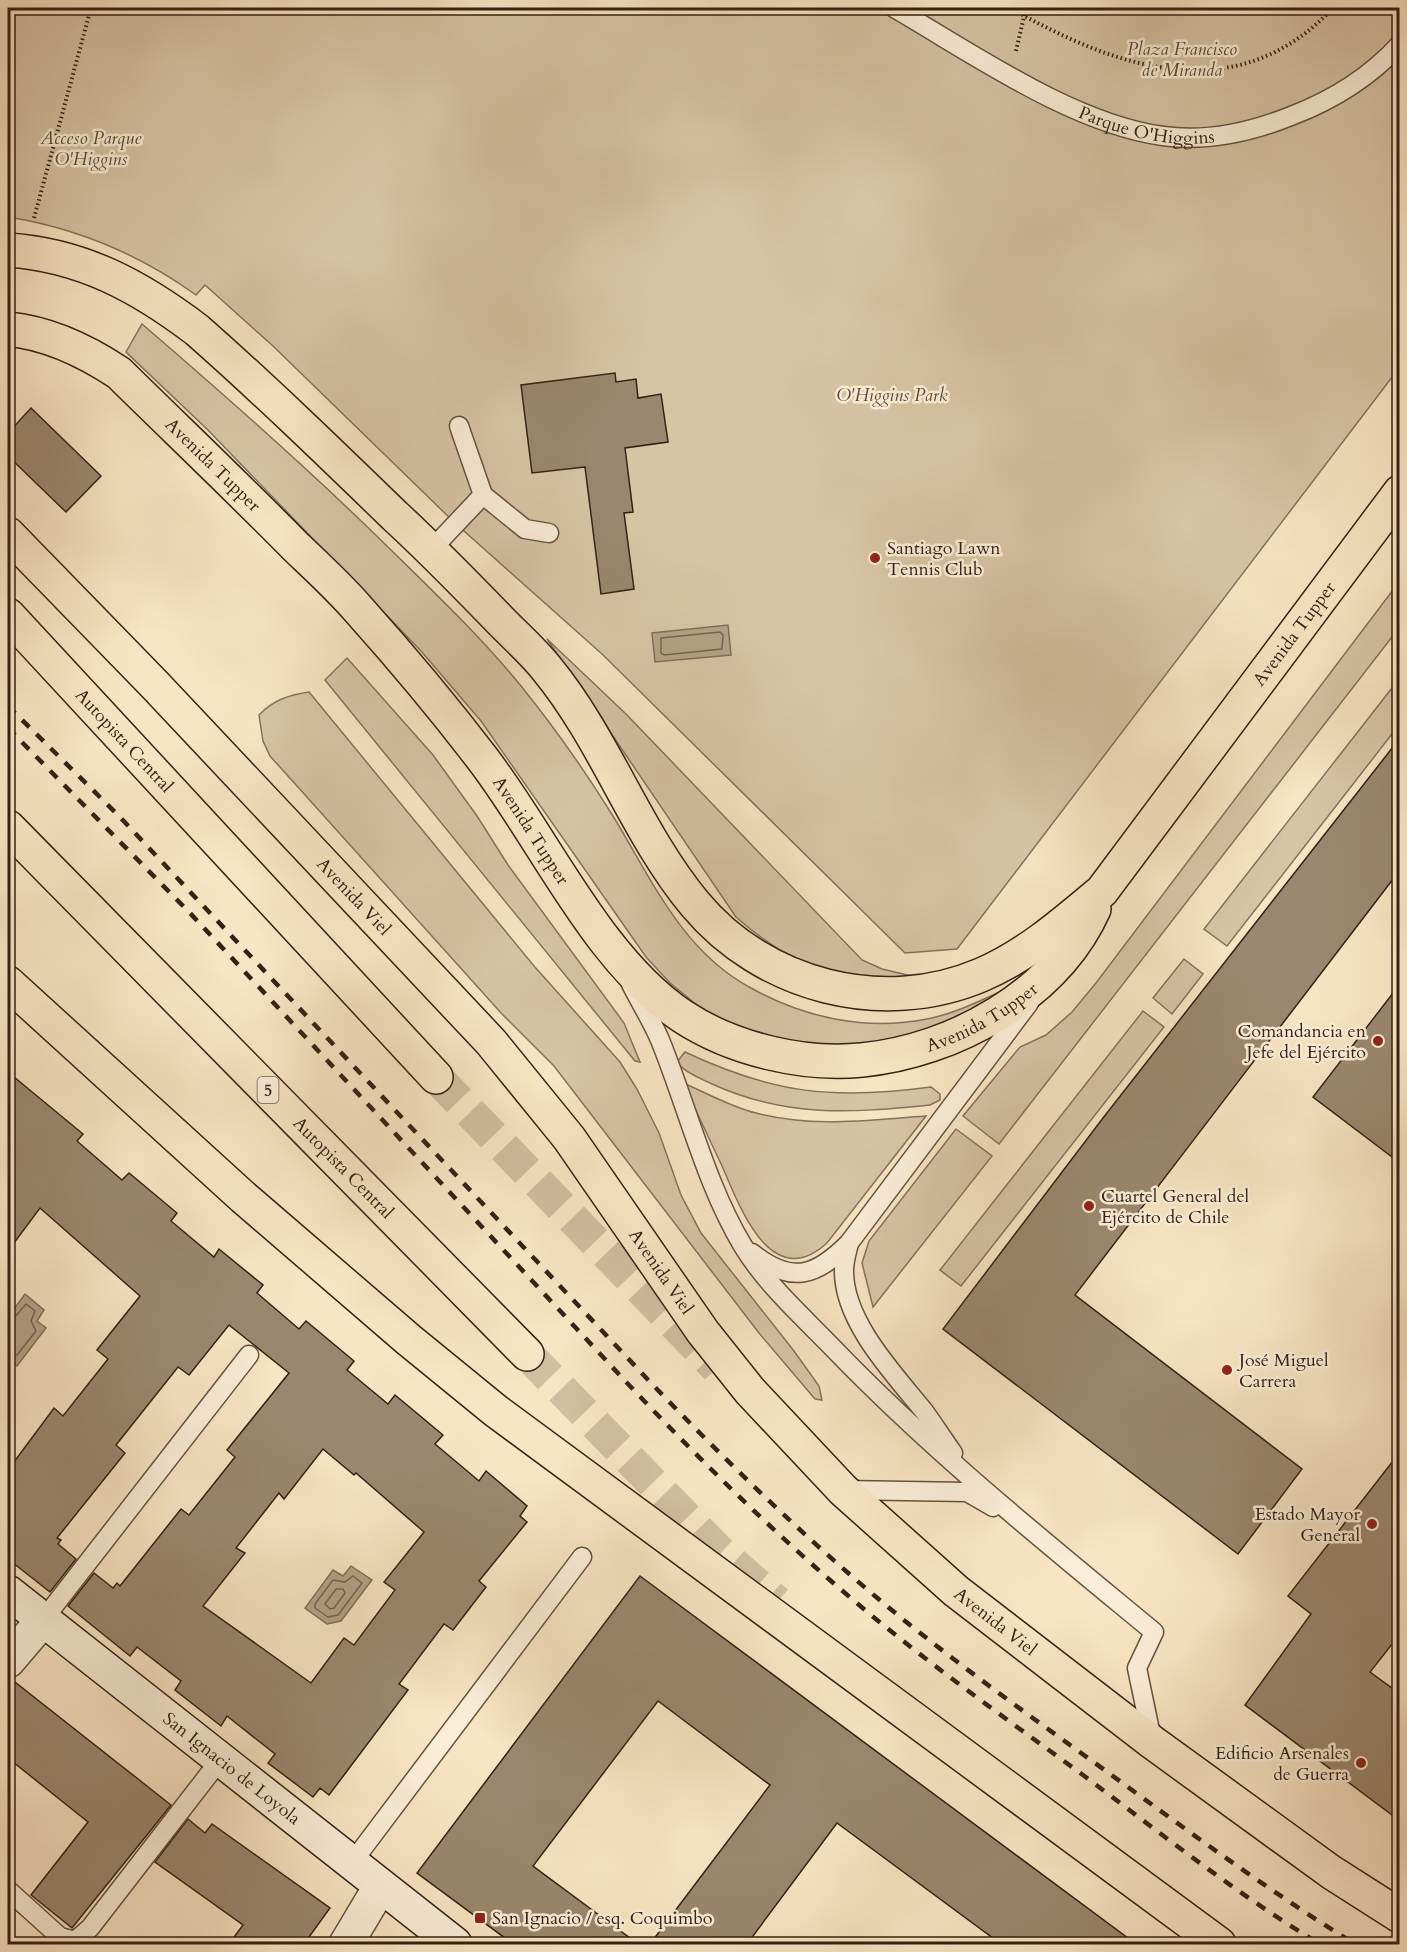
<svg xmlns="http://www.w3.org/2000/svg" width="1407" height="1952" font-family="Cardo,serif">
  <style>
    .green { fill: #d8c4a5; stroke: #86725c; stroke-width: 1.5 }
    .water { fill: #b6a288; stroke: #826e5a; stroke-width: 1.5 }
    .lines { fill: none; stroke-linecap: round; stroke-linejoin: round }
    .shore { stroke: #76624e; stroke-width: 1.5 }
    .building { fill: #9b876f; stroke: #352114; stroke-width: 1.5; fill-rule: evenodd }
    .highway-tunnel { stroke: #d2bea0; stroke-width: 33; stroke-dasharray: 33 16; stroke-linecap: butt }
    .lane-casing { stroke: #665240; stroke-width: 21 }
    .street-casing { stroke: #665240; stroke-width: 36 }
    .secondary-casing { stroke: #352114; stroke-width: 36 }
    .primary-casing { stroke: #352114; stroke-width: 36 }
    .highway-casing { stroke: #352114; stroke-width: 36 }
    .path { stroke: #352114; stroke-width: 4; stroke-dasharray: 1.5 3; stroke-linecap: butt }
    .lane { stroke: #fbeed8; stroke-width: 18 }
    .street { stroke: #fbeed8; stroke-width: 33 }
    .secondary { stroke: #fbeed8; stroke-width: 33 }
    .primary { stroke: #f9e5c3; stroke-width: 33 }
    .highway { stroke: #f9e5c3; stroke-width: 33 }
    .rail { stroke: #352114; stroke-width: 4.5; stroke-dasharray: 10 10; stroke-linecap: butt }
    .poi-dot { fill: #8f2418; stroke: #fbeed8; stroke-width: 2 }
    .labels { text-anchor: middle; stroke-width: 5; stroke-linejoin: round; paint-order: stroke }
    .shield { fill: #fbeed8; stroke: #705e4f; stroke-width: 1.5 }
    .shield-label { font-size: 16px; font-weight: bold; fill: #352114 }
    .park-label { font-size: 18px; font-style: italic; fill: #5e4a38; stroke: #fbeed8 }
    .street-label { font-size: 18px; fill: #352114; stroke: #fbeed8 }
    .poi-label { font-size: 18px; fill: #352114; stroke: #fbeed8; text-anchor: start }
  </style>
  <rect width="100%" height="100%" fill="#f9e5c3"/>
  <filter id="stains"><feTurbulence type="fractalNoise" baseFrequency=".00333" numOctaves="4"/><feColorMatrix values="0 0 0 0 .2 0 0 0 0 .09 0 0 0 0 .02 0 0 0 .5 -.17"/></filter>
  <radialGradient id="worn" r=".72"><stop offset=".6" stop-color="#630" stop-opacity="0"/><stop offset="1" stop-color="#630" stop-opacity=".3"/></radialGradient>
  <g class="green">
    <path d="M 8,8 L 1399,8 L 1399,368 L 957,949 L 905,953 L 602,654 L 455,523 L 273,346 L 205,285 L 196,295 C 139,254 77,228 8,217 Z"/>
    <path d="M 142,324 C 227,397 311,471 391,550 C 436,594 481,637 521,686 C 555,728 585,771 613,816 C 652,880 682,951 751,988 C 804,1018 867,1031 927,1019 C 953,1014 980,1001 1004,990 L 981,1013 L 861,1048 L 787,1042 L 727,1023 L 697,1005 L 670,983 L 646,957 L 481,721 L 421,651 L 208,430 L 126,352 Z"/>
    <path d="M 1399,582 L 1399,628 L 999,1144 L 963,1116 L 1020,1047 L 1046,1035 L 1072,1012 L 1096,983 Z"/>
    <path d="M 547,639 L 626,714 L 862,960 L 882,969 L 916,977 C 844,989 789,964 736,917 Z"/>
    <path d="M 347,658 L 433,755 L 477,816 L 508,865 L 624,1023 L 640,1062 L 635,1061 L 325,680 Z"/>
    <path d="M 1399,679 L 1399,725 L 1227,946 L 1204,929 Z"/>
    <path d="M 309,692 L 534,966 L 620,1062 L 637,1089 L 659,1133 L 681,1195 L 701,1233 L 794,1351 L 819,1386 L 822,1400 L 815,1399 L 759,1333 L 554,1066 L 502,1014 L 270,756 L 263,741 L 259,715 C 273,700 289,695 309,692 Z"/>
    <path d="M 1184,959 L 1203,974 L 1172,1014 L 1153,998 Z"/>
    <path d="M 1143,1011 L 1164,1027 L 961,1286 L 940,1270 Z"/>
    <path d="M 685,1052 C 774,1094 834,1100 931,1087 L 940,1094 L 940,1100 L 930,1105 C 850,1113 787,1118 712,1084 C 700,1078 685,1073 677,1062 Z"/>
    <path d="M 683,1083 C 707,1093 731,1107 756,1113 C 815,1128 867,1120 926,1116 L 827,1243 C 771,1294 740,1207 722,1166 C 709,1138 696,1111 683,1083 Z"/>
    <path d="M 956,1129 L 992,1156 L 873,1307 L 862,1263 L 869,1241 Z"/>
  </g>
  <g class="water">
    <path d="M 728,625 L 731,655 L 655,662 L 652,633 Z"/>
    <path d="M 25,1294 L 44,1310 L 37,1321 L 46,1328 L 17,1366 L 8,1359 L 8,1317 Z"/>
    <path d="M 351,1566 L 372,1580 L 341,1621 L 327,1624 L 305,1608 L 333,1570 L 343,1576 Z"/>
  </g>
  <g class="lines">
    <g class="shore">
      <path d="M 720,632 L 723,635 L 722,649 L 664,655 L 661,653 L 661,638 Z"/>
      <path d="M 8,1320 L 14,1318 L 26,1304 L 35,1311 L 31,1321 L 36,1331 L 17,1355 L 8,1354"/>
      <path d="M 353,1576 L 362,1583 L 338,1615 L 328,1617 L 315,1608 L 315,1604 L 333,1580 L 345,1582 Z"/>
      <path d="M 336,1589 L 343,1589 L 345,1593 L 334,1608 L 330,1609 L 325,1604 Z"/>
    </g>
  </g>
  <g class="building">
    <path d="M 615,373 L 616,382 L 636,379 L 638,398 L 661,394 L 668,442 L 625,448 L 633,512 L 624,513 L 634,589 L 601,594 L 585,467 L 532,473 L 521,385 Z"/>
    <path d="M 31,408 L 101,476 L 66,512 L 8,456 L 8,433 Z"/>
    <path d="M 1400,738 L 1400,870 L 1075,1295 L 1302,1469 L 1238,1554 L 943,1329 L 1103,1118 Z"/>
    <path d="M 1400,984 L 1400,1163 L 1313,1097 Z"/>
    <path d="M 8,1072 L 83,1134 L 77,1141 L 122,1180 L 129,1173 L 177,1213 L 171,1221 L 214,1257 L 219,1249 L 263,1285 L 257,1293 L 299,1329 L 306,1321 L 354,1361 L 347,1370 L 388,1404 L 395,1395 L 443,1435 L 435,1444 L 479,1481 L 486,1471 L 527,1506 L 520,1516 L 527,1522 L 479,1581 L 486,1587 L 453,1630 L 444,1624 L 399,1684 L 408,1690 L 329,1795 L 320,1788 L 313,1797 L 268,1763 L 275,1754 L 227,1716 L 221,1726 L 175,1690 L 181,1681 L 137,1647 L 130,1656 L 68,1606 L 94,1573 L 113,1588 L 117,1583 L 120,1586 L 181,1509 L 189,1515 L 235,1457 L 227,1450 L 289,1373 L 229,1325 L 189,1375 L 178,1367 L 116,1445 L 125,1453 L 57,1538 L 61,1540 L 58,1544 L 76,1559 L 50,1592 L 8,1559 L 8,1470 L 54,1408 L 63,1416 L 108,1359 L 97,1350 L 140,1296 L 40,1208 L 8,1251 ZM 323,1449 L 354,1475 L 356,1473 L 424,1532 L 384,1582 L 395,1590 L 354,1645 L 344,1638 L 311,1683 L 203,1606 L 245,1553 L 236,1548 L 279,1493 L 284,1499 Z"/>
    <path d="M 1400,1452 L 1400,1634 L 1370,1672 L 1400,1694 L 1400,1821 L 1245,1705 L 1311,1614 L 1288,1596 Z"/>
    <path d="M 640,1576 L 1136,1944 L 1001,1944 L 837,1823 L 747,1944 L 650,1944 L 770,1785 L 658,1701 L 533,1866 L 638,1944 L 513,1944 L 417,1873 Z"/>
    <path d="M 8,1679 L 11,1679 L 171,1805 L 72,1928 L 31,1895 L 88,1822 L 8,1758 Z"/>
    <path d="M 188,1819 L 205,1833 L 212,1824 L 330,1908 L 304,1944 L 229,1944 L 243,1925 L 155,1862 Z"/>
  </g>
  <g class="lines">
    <g class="highway-tunnel">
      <path d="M 436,1077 L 717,1368"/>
      <path d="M 527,1354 L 717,1549 L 777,1602"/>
    </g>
    <g class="lane-casing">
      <g id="lane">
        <path id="s1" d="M 894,8 C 972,53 1073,124 1163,136 C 1206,142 1251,132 1291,116 C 1333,100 1370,77 1400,44"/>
        <path d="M 459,426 L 483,495"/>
        <path d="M 431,550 L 483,495 L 525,529 L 549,533"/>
        <path d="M 631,984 C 640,1002 652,1021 660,1040 C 687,1106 706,1185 743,1246 C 766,1284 801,1315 832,1347 C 932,1451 1044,1541 1154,1632 L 1137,1668 L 1152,1740"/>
        <path d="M 849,1243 C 847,1252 844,1261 844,1270 C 843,1321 894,1374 924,1411 C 934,1425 943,1439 953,1453"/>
        <path d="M 752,1253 C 792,1285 816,1276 849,1243 L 1029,1003"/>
        <path d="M 844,1490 L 967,1492 L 993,1507"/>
        <path d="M 43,1620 L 249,1355"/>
        <path d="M 351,1864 L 582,1557"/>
        <path d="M 8,1890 L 60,1937 L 75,1941 L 90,1928 L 220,1760"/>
      </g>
    </g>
    <g class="street-casing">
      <g id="street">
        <path d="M 8,1661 L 43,1620"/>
        <path d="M 346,1944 L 380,1887"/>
      </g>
    </g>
    <g class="secondary-casing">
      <g id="secondary">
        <path id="s2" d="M 8,1592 L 455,1944"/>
      </g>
    </g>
    <g class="primary-casing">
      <g id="primary">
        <path id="s3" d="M 8,250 C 82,255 139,286 197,330 C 265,390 330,453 395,516 C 430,548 463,582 496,616 C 513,634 532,650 547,669 C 606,741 636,833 695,904 C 763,986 882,1017 981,975 C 1026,956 1064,923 1102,891 L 1400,492"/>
        <path id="s4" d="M 8,329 C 48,333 86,351 119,373 C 178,431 238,488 296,547 C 317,567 339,587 358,609 C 401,657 443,707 482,758 C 545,840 597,959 682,1016 C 732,1049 803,1066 862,1060 C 954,1051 1055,995 1094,909"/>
        <path id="s5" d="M 8,534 L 155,685 L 491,1042 L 569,1138 L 703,1332 L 750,1391 L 843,1490 L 956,1591 L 1152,1742 L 1331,1872 L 1400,1916"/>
        <path d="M 8,983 L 243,1197 L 409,1340 L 496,1411 L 1219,1944"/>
      </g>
    </g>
    <g class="highway-casing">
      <g id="highway">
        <path id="s6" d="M 8,615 L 436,1077"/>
        <path id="s7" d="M 8,827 L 527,1354"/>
      </g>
    </g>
    <g class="path">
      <path d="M 1010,8 C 1116,68 1236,111 1333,8"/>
      <path d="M 1016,51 L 1026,8"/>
      <path d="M 34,218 L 91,8"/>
    </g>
    <use href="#lane" class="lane"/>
    <use href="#street" class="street"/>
    <use href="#secondary" class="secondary"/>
    <use href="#primary" class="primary"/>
    <use href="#highway" class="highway"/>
    <g class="rail">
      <path d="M 8,706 L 118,815 L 652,1384 C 725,1460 801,1534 882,1602 C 954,1662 1030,1716 1106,1771 C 1188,1831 1269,1891 1355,1944"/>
      <path d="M 8,728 L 190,913 L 629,1385 C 700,1460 773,1532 852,1599 C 927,1663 1008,1720 1087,1778 C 1163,1835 1238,1895 1320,1944"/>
    </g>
  </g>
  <g class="poi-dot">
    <circle cx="875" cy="558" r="6"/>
    <circle cx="1378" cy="1041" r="6"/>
    <circle cx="1089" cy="1206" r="6"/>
    <circle cx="1227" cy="1370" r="6"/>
    <circle cx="1372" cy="1524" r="6"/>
    <circle cx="1361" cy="1763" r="6"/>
    <rect x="474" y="1912" width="12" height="12" rx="3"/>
  </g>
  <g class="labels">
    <rect class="shield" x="257.5" y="1077" width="21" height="26" rx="4.5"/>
    <g class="shield-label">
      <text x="268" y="1096">5</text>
    </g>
    <g class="park-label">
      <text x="1182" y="55">Plaza Francisco<tspan x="1182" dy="21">de Miranda</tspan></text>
      <text x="91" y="144">Acceso Parque<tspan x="91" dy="21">O'Higgins</tspan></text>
      <text x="892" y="401">O'Higgins Park</text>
    </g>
    <g class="street-label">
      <text dy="6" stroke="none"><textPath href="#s1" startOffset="282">Parque O'Higgins</textPath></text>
      <text dy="6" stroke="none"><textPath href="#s4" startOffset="252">Avenida Tupper</textPath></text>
      <text dy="6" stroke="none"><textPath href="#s3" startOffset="1758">Avenida Tupper</textPath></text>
      <text dy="6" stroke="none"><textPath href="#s6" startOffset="171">Autopista Central</textPath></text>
      <text dy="6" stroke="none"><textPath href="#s4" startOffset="738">Avenida Tupper</textPath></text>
      <text dy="6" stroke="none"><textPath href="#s5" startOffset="501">Avenida Viel</textPath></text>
      <text dy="6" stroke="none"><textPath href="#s4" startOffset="1296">Avenida Tupper</textPath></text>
      <text dy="6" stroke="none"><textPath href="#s7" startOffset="478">Autopista Central</textPath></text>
      <text dy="6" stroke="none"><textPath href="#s5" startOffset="987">Avenida Viel</textPath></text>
      <text dy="6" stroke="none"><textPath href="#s5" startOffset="1473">Avenida Viel</textPath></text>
      <text dy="6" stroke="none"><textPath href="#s2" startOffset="285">San Ignacio de Loyola</textPath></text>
    </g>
    <g class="poi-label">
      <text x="887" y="554">Santiago Lawn<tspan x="887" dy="21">Tennis Club</tspan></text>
      <text x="1366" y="1037" text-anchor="end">Comandancia en<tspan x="1366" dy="21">Jefe del Ejército</tspan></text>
      <text x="1101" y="1202">Cuartel General del<tspan x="1101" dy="21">Ejército de Chile</tspan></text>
      <text x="1239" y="1366">José Miguel<tspan x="1239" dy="21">Carrera</tspan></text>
      <text x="1360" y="1520" text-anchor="end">Estado Mayor<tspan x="1360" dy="21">General</tspan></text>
      <text x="1349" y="1759" text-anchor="end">Edificio Arsenales<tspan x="1349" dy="21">de Guerra</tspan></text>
      <text x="492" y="1924">San Ignacio / esq. Coquimbo</text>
    </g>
  </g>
  <rect width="1407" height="1952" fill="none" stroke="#f9e5c3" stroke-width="30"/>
  <rect x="9" y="9" width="1389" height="1934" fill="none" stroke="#352114" stroke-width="3"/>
  <rect x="15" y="15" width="1377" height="1922" fill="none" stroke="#352114" stroke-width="1.5"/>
  <rect width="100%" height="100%" filter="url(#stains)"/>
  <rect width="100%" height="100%" fill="url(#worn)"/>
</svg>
